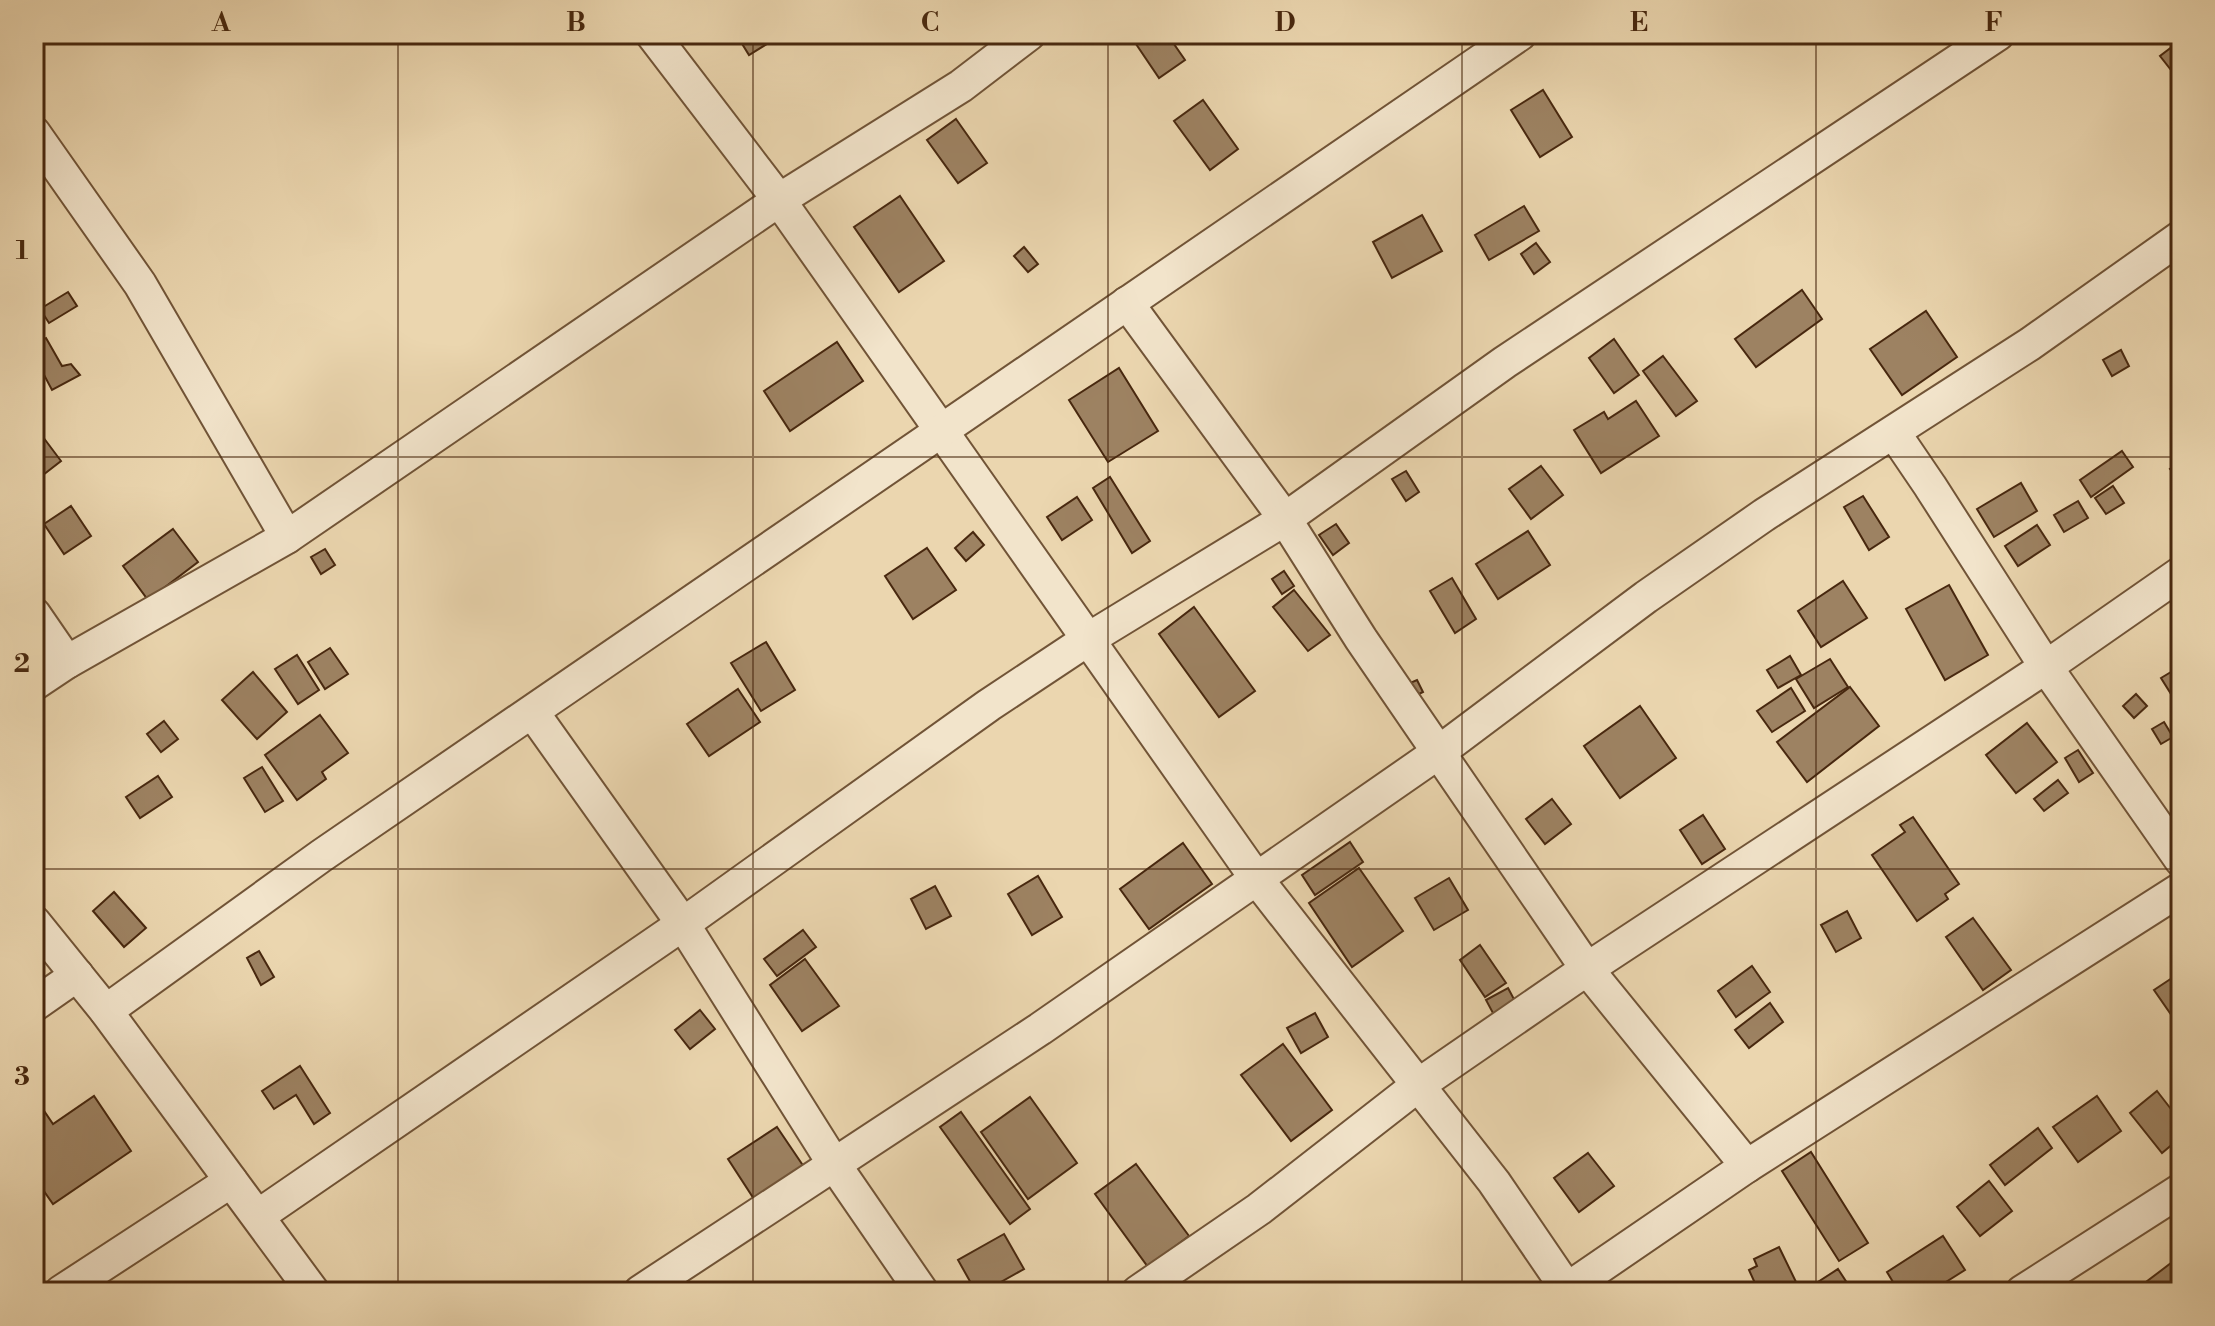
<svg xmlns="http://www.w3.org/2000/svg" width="2215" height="1326" font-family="'Libre Bodoni',serif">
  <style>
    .building { fill: #9d8262; stroke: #48280f; stroke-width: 2 }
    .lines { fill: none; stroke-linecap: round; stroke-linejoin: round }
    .minor-casing { stroke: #715437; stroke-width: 36 }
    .minor { stroke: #f2e4cb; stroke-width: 32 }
    .grid { fill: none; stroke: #48280f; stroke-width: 2; stroke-opacity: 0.55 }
    .neatline { fill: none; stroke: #48280f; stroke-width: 3 }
    .grid-label { font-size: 26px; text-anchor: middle; font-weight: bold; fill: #48280f }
  </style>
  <rect width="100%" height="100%" fill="#ebd6af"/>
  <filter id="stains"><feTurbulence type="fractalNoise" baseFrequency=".0025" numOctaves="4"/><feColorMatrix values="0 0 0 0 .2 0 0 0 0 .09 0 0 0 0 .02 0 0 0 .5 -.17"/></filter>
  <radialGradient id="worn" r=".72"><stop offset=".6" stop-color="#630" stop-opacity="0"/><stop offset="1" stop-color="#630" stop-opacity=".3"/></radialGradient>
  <g class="building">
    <path d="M 736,34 L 783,34 L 749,55 Z"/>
    <path d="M 1150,34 L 1167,34 L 1185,60 L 1159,78 L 1136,44 Z"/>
    <path d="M 2181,40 L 2181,70 L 2175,75 L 2160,56 Z"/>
    <path d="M 1543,90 L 1572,137 L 1540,157 L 1511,110 Z"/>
    <path d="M 1203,100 L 1238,149 L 1210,170 L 1174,121 Z"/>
    <path d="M 956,119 L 987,163 L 958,183 L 927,140 Z"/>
    <path d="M 900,196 L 944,261 L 899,292 L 854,227 Z"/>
    <path d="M 1524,206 L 1539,231 L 1489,260 L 1475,235 Z"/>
    <path d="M 1422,215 L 1442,251 L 1392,278 L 1373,242 Z"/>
    <path d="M 1536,243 L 1550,262 L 1534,274 L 1521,254 Z"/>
    <path d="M 1024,247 L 1038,264 L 1028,272 L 1014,256 Z"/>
    <path d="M 1802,290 L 1822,319 L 1756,367 L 1735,339 Z"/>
    <path d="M 68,292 L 77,306 L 49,323 L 40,309 Z"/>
    <path d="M 1926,311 L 1957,357 L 1902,395 L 1870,349 Z"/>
    <path d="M 46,338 L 62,366 L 71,364 L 80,375 L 52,390 L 34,356 L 34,345 Z"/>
    <path d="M 1614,339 L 1639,375 L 1614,393 L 1589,358 Z"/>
    <path d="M 837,342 L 863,381 L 790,431 L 764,391 Z"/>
    <path d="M 2121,350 L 2129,366 L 2112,376 L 2103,360 Z"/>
    <path d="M 1663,356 L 1697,401 L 1676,416 L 1643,371 Z"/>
    <path d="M 1119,368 L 1158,431 L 1108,462 L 1069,400 Z"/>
    <path d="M 1636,401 L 1659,436 L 1601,473 L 1574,430 L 1604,412 L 1608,419 Z"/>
    <path d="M 34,425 L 61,461 L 34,482 Z"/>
    <path d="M 2122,451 L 2133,467 L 2091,497 L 2080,480 Z"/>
    <path d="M 2181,460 L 2181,482 L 2170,469 Z"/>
    <path d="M 1541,466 L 1563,495 L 1531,519 L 1509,489 Z"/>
    <path d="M 1406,471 L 1419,492 L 1406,501 L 1392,479 Z"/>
    <path d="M 1110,477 L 1150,541 L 1132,553 L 1093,488 Z"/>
    <path d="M 2021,483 L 2037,511 L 1994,537 L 1977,509 Z"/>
    <path d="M 2113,486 L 2124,503 L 2106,514 L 2095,498 Z"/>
    <path d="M 1863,496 L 1889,537 L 1869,550 L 1844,507 Z"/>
    <path d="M 1077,497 L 1092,520 L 1062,540 L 1047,517 Z"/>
    <path d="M 2078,501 L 2088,518 L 2064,532 L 2054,515 Z"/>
    <path d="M 71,506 L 91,536 L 64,554 L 44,524 Z"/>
    <path d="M 1336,524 L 1349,543 L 1333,555 L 1319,535 Z"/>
    <path d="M 2037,525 L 2050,545 L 2018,566 L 2005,546 Z"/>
    <path d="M 173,529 L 198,562 L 148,600 L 123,566 Z"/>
    <path d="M 1528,531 L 1550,565 L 1498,599 L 1476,564 Z"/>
    <path d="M 973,532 L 984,545 L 966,561 L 955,548 Z"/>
    <path d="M 927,548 L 956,590 L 913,619 L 885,576 Z"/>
    <path d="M 325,549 L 335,565 L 321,574 L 311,557 Z"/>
    <path d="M 1284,571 L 1294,586 L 1282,594 L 1272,579 Z"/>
    <path d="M 1452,578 L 1476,619 L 1455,633 L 1430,591 Z"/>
    <path d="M 1843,581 L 1867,618 L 1821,647 L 1798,611 Z"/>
    <path d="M 1949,585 L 1988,655 L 1945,680 L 1906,609 Z"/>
    <path d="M 1294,590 L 1330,635 L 1308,651 L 1273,607 Z"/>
    <path d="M 1194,607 L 1255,691 L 1219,717 L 1159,634 Z"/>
    <path d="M 766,642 L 795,690 L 761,711 L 731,663 Z"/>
    <path d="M 330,648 L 348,674 L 325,689 L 308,662 Z"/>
    <path d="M 297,655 L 319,690 L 298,704 L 275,669 Z"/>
    <path d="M 1790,656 L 1801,675 L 1778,688 L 1767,670 Z"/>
    <path d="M 1830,659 L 1848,687 L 1814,708 L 1796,679 Z"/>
    <path d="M 2181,666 L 2181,710 L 2161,678 Z"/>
    <path d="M 253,672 L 287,712 L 257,739 L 222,700 Z"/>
    <path d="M 1417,680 L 1423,692 L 1409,699 L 1403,686 Z"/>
    <path d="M 1850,687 L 1879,726 L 1807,782 L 1777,742 Z"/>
    <path d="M 1791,688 L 1805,711 L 1772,732 L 1757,711 Z"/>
    <path d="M 738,689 L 760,722 L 709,756 L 687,724 Z"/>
    <path d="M 2136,694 L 2147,706 L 2134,718 L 2123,706 Z"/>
    <path d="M 1640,706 L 1676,758 L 1620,798 L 1584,746 Z"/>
    <path d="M 320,715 L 348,753 L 322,772 L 326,779 L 297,800 L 265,755 Z"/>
    <path d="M 164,721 L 178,739 L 161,752 L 147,734 Z"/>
    <path d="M 2164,722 L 2173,737 L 2161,744 L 2152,729 Z"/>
    <path d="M 2027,723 L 2057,762 L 2016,793 L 1986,755 Z"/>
    <path d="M 2078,750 L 2093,773 L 2079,782 L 2065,758 Z"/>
    <path d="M 262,767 L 283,801 L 265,812 L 244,778 Z"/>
    <path d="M 158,776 L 172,797 L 140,818 L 126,797 Z"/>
    <path d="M 2058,780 L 2068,793 L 2044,811 L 2034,799 Z"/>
    <path d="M 1552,799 L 1571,824 L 1545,844 L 1526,819 Z"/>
    <path d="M 1703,815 L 1725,849 L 1702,864 L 1680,830 Z"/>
    <path d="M 1913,817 L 1959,884 L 1945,894 L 1948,899 L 1917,921 L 1872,855 L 1905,832 L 1900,825 Z"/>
    <path d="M 1350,842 L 1363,862 L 1315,895 L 1302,875 Z"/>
    <path d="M 1183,843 L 1212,884 L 1149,929 L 1120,889 Z"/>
    <path d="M 1359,868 L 1403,931 L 1352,967 L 1309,903 Z"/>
    <path d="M 1038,876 L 1062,917 L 1032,935 L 1008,894 Z"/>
    <path d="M 1449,878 L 1468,910 L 1434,930 L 1415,898 Z"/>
    <path d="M 935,886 L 951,916 L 926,929 L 911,899 Z"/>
    <path d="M 114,892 L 146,928 L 124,947 L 93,911 Z"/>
    <path d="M 1847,911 L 1861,938 L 1836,952 L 1821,925 Z"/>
    <path d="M 1973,918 L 2011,970 L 1983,990 L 1946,937 Z"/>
    <path d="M 803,930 L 816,947 L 777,976 L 764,959 Z"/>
    <path d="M 1480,945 L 1506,983 L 1485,997 L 1460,960 Z"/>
    <path d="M 259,951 L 274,977 L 261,985 L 247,958 Z"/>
    <path d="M 805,959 L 839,1006 L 802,1031 L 770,985 Z"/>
    <path d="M 1752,966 L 1770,992 L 1736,1017 L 1718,991 Z"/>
    <path d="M 2181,972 L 2181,1029 L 2154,990 Z"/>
    <path d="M 1508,988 L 1516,1003 L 1494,1015 L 1486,1000 Z"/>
    <path d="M 1770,1003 L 1783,1022 L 1749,1048 L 1735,1030 Z"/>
    <path d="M 700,1010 L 715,1029 L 690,1049 L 675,1030 Z"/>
    <path d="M 1315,1013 L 1328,1037 L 1301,1053 L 1287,1028 Z"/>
    <path d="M 1283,1044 L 1332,1110 L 1291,1141 L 1241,1075 Z"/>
    <path d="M 300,1066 L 330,1113 L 314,1124 L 296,1095 L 274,1109 L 262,1091 Z"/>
    <path d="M 2157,1091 L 2181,1122 L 2181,1137 L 2162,1153 L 2130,1113 Z"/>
    <path d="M 34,1096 L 53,1124 L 94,1096 L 131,1151 L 53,1204 L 34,1177 Z"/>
    <path d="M 2097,1096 L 2121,1131 L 2078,1162 L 2053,1127 Z"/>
    <path d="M 1030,1097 L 1077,1163 L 1028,1199 L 981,1132 Z"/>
    <path d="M 961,1112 L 1030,1209 L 1010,1224 L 940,1127 Z"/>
    <path d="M 777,1127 L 804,1167 L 754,1199 L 728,1159 Z"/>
    <path d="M 2038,1128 L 2052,1148 L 2005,1185 L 1990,1165 Z"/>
    <path d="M 1811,1152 L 1868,1243 L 1839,1261 L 1782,1171 Z"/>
    <path d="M 1588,1153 L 1614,1186 L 1579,1212 L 1554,1178 Z"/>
    <path d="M 1136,1164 L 1189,1236 L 1148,1267 L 1095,1194 Z"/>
    <path d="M 1989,1181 L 2012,1211 L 1980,1236 L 1957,1207 Z"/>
    <path d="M 1004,1234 L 1024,1269 L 983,1292 L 976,1292 L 958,1260 Z"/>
    <path d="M 1943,1236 L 1965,1270 L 1930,1292 L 1899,1292 L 1887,1272 Z"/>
    <path d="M 1779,1247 L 1798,1286 L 1787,1292 L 1759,1292 L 1749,1270 L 1757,1266 L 1754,1259 Z"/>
    <path d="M 2175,1260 L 2181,1268 L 2181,1292 L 2141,1292 L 2138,1288 Z"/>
    <path d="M 1838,1269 L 1853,1292 L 1809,1292 L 1807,1289 Z"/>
  </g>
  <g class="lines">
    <g class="minor-casing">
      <g id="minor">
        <path d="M 652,34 L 779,200 L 1256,878 L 1494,1182 L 1569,1292"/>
        <path d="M 34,133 L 140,284 L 287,537"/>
        <path d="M 1127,303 L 1285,519 L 1361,639 L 1587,969 L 1747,1166"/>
        <path d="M 1894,433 L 1930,486 L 2046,667 L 2181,860"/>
        <path d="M 34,614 L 67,662"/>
        <path d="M 34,684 L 67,662 L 287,537 L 779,200 L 961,86 L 1029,34"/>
        <path d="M 533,713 L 683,924 L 834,1164 L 922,1292"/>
        <path d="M 34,922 L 106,1011 L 313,1292"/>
        <path d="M 34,1005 L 77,975"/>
        <path d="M 106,1011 L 321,856 L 1520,34"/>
        <path d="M 258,1216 L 683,924 L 989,705 L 1087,640 L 1285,519 L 1505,362 L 1998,34"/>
        <path d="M 61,1292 L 231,1181"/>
        <path d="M 640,1292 L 1040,1029 L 1439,752 L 1646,597 L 1764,515 L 2030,344 L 2181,237"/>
        <path d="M 1138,1292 L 1259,1209 L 1417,1086 L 1587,969 L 2046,667 L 2181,573"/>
        <path d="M 1563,1292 L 1747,1166 L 2181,889"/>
        <path d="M 2022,1292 L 2181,1190"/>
      </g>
    </g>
    <use href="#minor" class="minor"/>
  </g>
  <path class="grid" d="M 398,34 L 398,1292M 753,34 L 753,1292M 1108,34 L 1108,1292M 1462,34 L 1462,1292M 1816,34 L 1816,1292M 34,457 L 2181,457M 34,869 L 2181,869"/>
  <rect width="2215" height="1326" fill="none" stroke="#ebd6af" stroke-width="88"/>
  <rect x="44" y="44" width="2127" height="1238" class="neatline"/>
  <g class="grid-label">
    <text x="221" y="31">A</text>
    <text x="576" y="31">B</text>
    <text x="930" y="31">C</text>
    <text x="1285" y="31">D</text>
    <text x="1639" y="31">E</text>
    <text x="1994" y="31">F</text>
    <text x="22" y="259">1</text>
    <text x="22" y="672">2</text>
    <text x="22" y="1085">3</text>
  </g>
  <rect width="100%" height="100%" filter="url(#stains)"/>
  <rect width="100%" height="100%" fill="url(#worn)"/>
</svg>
